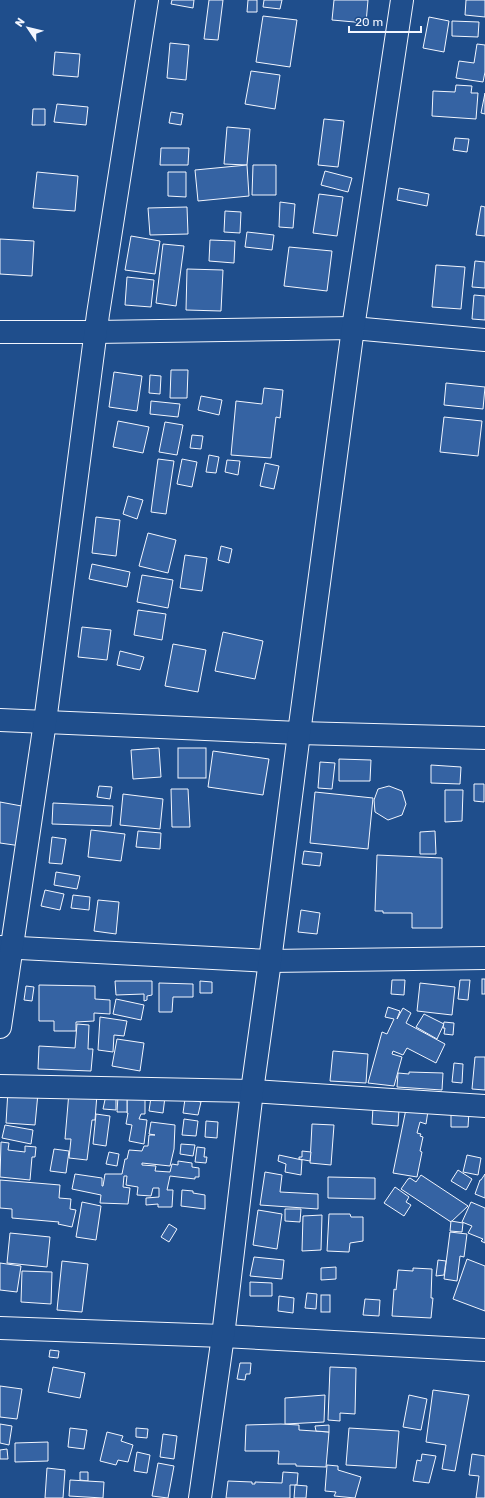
<svg xmlns="http://www.w3.org/2000/svg" width="485" height="1498" font-family="Rubik,sans-serif">
  <style>
    .building { fill: #3563a3; stroke: #f2f6ff }
    .lines { fill: none; stroke-linecap: round; stroke-linejoin: round }
    .minor-casing { stroke: #f2f6ff; stroke-width: 24 }
    .minor { stroke: #1f4e8c; stroke-width: 22 }
  </style>
  <rect width="100%" height="100%" fill="#1f4e8c"/>
  <g class="building">
    <path d="M 172,0 L 194,0 L 193,8 L 171,4 Z"/>
    <path d="M 209,0 L 223,0 L 218,40 L 204,39 Z"/>
    <path d="M 248,0 L 257,0 L 257,12 L 247,12 Z"/>
    <path d="M 264,0 L 282,0 L 280,9 L 263,7 Z"/>
    <path d="M 334,0 L 368,0 L 366,23 L 332,20 Z"/>
    <path d="M 466,0 L 485,0 L 485,17 L 465,15 Z"/>
    <path d="M 263,16 L 297,20 L 290,67 L 256,62 Z"/>
    <path d="M 429,17 L 449,21 L 444,52 L 423,48 Z"/>
    <path d="M 452,21 L 479,22 L 478,37 L 452,36 Z"/>
    <path d="M 170,43 L 189,45 L 186,80 L 167,78 Z"/>
    <path d="M 477,44 L 485,45 L 485,72 L 483,82 L 456,78 L 459,61 L 474,63 Z"/>
    <path d="M 55,52 L 80,54 L 78,77 L 53,75 Z"/>
    <path d="M 251,71 L 280,75 L 275,109 L 245,104 Z"/>
    <path d="M 456,85 L 472,86 L 471,93 L 478,93 L 476,119 L 432,116 L 433,91 L 455,92 Z"/>
    <path d="M 485,93 L 485,114 L 481,113 Z"/>
    <path d="M 57,104 L 88,107 L 86,125 L 54,122 Z"/>
    <path d="M 33,109 L 45,109 L 45,125 L 32,125 Z"/>
    <path d="M 171,112 L 183,114 L 181,125 L 169,123 Z"/>
    <path d="M 324,119 L 344,121 L 338,167 L 318,165 Z"/>
    <path d="M 227,127 L 250,129 L 247,165 L 224,164 Z"/>
    <path d="M 455,138 L 469,139 L 467,152 L 453,150 Z"/>
    <path d="M 161,148 L 189,148 L 188,165 L 160,165 Z"/>
    <path d="M 247,165 L 249,196 L 198,201 L 195,170 Z"/>
    <path d="M 253,165 L 276,165 L 276,195 L 252,195 Z"/>
    <path d="M 325,171 L 352,178 L 348,192 L 321,185 Z"/>
    <path d="M 37,172 L 78,176 L 75,211 L 33,208 Z"/>
    <path d="M 168,172 L 186,172 L 186,197 L 168,196 Z"/>
    <path d="M 399,188 L 429,194 L 427,206 L 397,200 Z"/>
    <path d="M 319,194 L 343,197 L 337,236 L 313,233 Z"/>
    <path d="M 280,202 L 295,204 L 293,228 L 279,227 Z"/>
    <path d="M 481,206 L 485,207 L 485,236 L 476,235 Z"/>
    <path d="M 187,207 L 188,234 L 150,235 L 148,208 Z"/>
    <path d="M 225,211 L 241,212 L 240,233 L 224,232 Z"/>
    <path d="M 247,232 L 274,235 L 272,250 L 245,247 Z"/>
    <path d="M 131,236 L 160,241 L 155,274 L 125,270 Z"/>
    <path d="M 0,239 L 34,241 L 32,276 L 0,274 Z"/>
    <path d="M 210,240 L 235,241 L 234,263 L 209,261 Z"/>
    <path d="M 163,244 L 184,246 L 176,306 L 156,303 Z"/>
    <path d="M 289,247 L 332,251 L 327,291 L 284,286 Z"/>
    <path d="M 475,261 L 485,262 L 485,288 L 472,287 Z"/>
    <path d="M 436,265 L 465,267 L 461,309 L 432,307 Z"/>
    <path d="M 187,269 L 223,270 L 221,311 L 186,310 Z"/>
    <path d="M 127,277 L 154,280 L 151,307 L 125,305 Z"/>
    <path d="M 474,295 L 485,296 L 485,320 L 472,319 Z"/>
    <path d="M 171,370 L 188,370 L 187,398 L 170,398 Z"/>
    <path d="M 114,372 L 142,376 L 137,411 L 109,407 Z"/>
    <path d="M 150,375 L 161,376 L 160,394 L 149,393 Z"/>
    <path d="M 446,383 L 485,387 L 483,409 L 444,405 Z"/>
    <path d="M 264,388 L 283,390 L 280,418 L 276,417 L 271,458 L 231,455 L 236,401 L 262,404 Z"/>
    <path d="M 201,396 L 222,400 L 219,415 L 198,410 Z"/>
    <path d="M 151,401 L 180,404 L 178,417 L 150,414 Z"/>
    <path d="M 444,417 L 482,421 L 478,456 L 440,452 Z"/>
    <path d="M 118,421 L 149,427 L 143,453 L 113,447 Z"/>
    <path d="M 165,422 L 183,425 L 177,455 L 159,452 Z"/>
    <path d="M 192,435 L 203,436 L 201,449 L 190,448 Z"/>
    <path d="M 209,455 L 219,457 L 216,473 L 206,472 Z"/>
    <path d="M 158,459 L 174,461 L 166,514 L 151,512 Z"/>
    <path d="M 182,459 L 197,462 L 192,487 L 177,484 Z"/>
    <path d="M 227,460 L 240,461 L 238,475 L 225,472 Z"/>
    <path d="M 265,463 L 279,466 L 274,489 L 260,486 Z"/>
    <path d="M 128,496 L 143,500 L 137,519 L 123,514 Z"/>
    <path d="M 96,517 L 120,520 L 116,556 L 92,553 Z"/>
    <path d="M 148,533 L 176,540 L 168,573 L 139,566 Z"/>
    <path d="M 221,546 L 232,549 L 229,563 L 218,560 Z"/>
    <path d="M 185,555 L 207,558 L 202,591 L 180,588 Z"/>
    <path d="M 92,564 L 130,572 L 127,587 L 89,579 Z"/>
    <path d="M 142,575 L 173,580 L 168,608 L 137,602 Z"/>
    <path d="M 138,610 L 166,614 L 162,640 L 134,635 Z"/>
    <path d="M 82,627 L 111,630 L 107,660 L 78,657 Z"/>
    <path d="M 223,632 L 263,641 L 255,679 L 215,671 Z"/>
    <path d="M 173,644 L 206,650 L 198,692 L 165,686 Z"/>
    <path d="M 120,651 L 144,657 L 140,670 L 117,665 Z"/>
    <path d="M 159,748 L 161,777 L 133,779 L 131,750 Z"/>
    <rect x="178" y="748" width="28" height="30"/>
    <path d="M 213,751 L 269,759 L 263,795 L 208,787 Z"/>
    <path d="M 339,759 L 371,760 L 370,781 L 339,781 Z"/>
    <path d="M 320,762 L 335,763 L 332,789 L 318,788 Z"/>
    <path d="M 431,765 L 461,767 L 460,784 L 431,783 Z"/>
    <path d="M 474,784 L 484,784 L 484,802 L 474,801 Z"/>
    <path d="M 99,786 L 112,787 L 110,799 L 97,797 Z"/>
    <path d="M 389,786 L 402,791 L 406,804 L 402,815 L 388,820 L 375,812 L 374,800 L 378,789 Z"/>
    <path d="M 171,789 L 188,789 L 190,827 L 172,827 Z"/>
    <path d="M 445,790 L 463,790 L 462,821 L 445,822 Z"/>
    <path d="M 315,792 L 373,798 L 368,849 L 310,843 Z"/>
    <path d="M 123,794 L 163,799 L 160,829 L 120,825 Z"/>
    <path d="M 0,802 L 27,807 L 21,846 L 0,843 Z"/>
    <path d="M 53,803 L 113,806 L 111,826 L 52,824 Z"/>
    <path d="M 91,830 L 125,834 L 121,861 L 88,857 Z"/>
    <path d="M 138,831 L 161,833 L 160,849 L 136,847 Z"/>
    <path d="M 435,831 L 436,854 L 420,854 L 420,832 Z"/>
    <path d="M 52,837 L 66,839 L 62,864 L 49,863 Z"/>
    <path d="M 304,851 L 322,853 L 320,866 L 302,864 Z"/>
    <path d="M 377,855 L 442,858 L 442,928 L 412,928 L 412,913 L 383,913 L 383,911 L 375,911 Z"/>
    <path d="M 56,872 L 80,876 L 77,889 L 54,885 Z"/>
    <path d="M 45,890 L 64,894 L 60,910 L 41,906 Z"/>
    <path d="M 73,895 L 90,897 L 89,910 L 71,908 Z"/>
    <path d="M 98,900 L 119,902 L 116,934 L 94,931 Z"/>
    <path d="M 301,910 L 320,913 L 317,934 L 298,932 Z"/>
    <rect x="482" y="979" width="3" height="15"/>
    <path d="M 392,980 L 405,980 L 404,995 L 391,994 Z"/>
    <path d="M 460,980 L 470,980 L 468,1000 L 458,999 Z"/>
    <path d="M 115,981 L 152,981 L 152,995 L 147,996 L 147,1000 L 144,1001 L 144,994 L 116,995 Z"/>
    <path d="M 200,981 L 212,982 L 212,993 L 200,993 Z"/>
    <path d="M 159,983 L 193,984 L 193,997 L 173,997 L 172,1012 L 159,1012 Z"/>
    <path d="M 420,983 L 455,987 L 452,1015 L 417,1011 Z"/>
    <path d="M 39,985 L 95,986 L 95,999 L 110,1000 L 110,1014 L 94,1013 L 94,1021 L 76,1022 L 76,1031 L 54,1031 L 54,1021 L 39,1021 Z"/>
    <path d="M 26,986 L 34,987 L 32,1001 L 24,1000 Z"/>
    <path d="M 116,999 L 144,1005 L 141,1020 L 113,1014 Z"/>
    <path d="M 388,1007 L 400,1011 L 397,1019 L 403,1008 L 411,1013 L 406,1023 L 445,1044 L 436,1063 L 407,1048 L 403,1055 L 393,1051 L 392,1054 L 402,1057 L 394,1086 L 368,1083 L 382,1032 L 387,1034 L 394,1019 L 385,1017 Z"/>
    <path d="M 424,1014 L 444,1024 L 437,1039 L 416,1027 Z"/>
    <path d="M 100,1017 L 127,1021 L 124,1036 L 114,1035 L 113,1052 L 98,1050 Z"/>
    <path d="M 444,1022 L 454,1023 L 453,1035 L 444,1034 L 445,1028 L 443,1028 Z"/>
    <path d="M 77,1024 L 89,1025 L 88,1049 L 93,1049 L 91,1071 L 38,1069 L 39,1046 L 75,1048 Z"/>
    <path d="M 117,1039 L 144,1043 L 140,1071 L 112,1066 Z"/>
    <path d="M 333,1051 L 368,1054 L 366,1083 L 330,1081 Z"/>
    <path d="M 475,1057 L 485,1057 L 485,1090 L 472,1089 Z"/>
    <path d="M 454,1063 L 463,1064 L 462,1083 L 452,1082 Z"/>
    <path d="M 409,1072 L 443,1073 L 442,1090 L 397,1087 L 398,1073 L 409,1074 Z"/>
    <path d="M 8,1090 L 38,1093 L 35,1125 L 6,1123 Z"/>
    <path d="M 69,1092 L 97,1094 L 95,1120 L 92,1120 L 87,1160 L 69,1158 L 71,1139 L 65,1139 Z"/>
    <path d="M 106,1095 L 116,1096 L 116,1110 L 103,1109 Z"/>
    <path d="M 127,1095 L 145,1096 L 145,1114 L 141,1114 L 139,1119 L 147,1120 L 144,1144 L 129,1141 L 132,1125 L 126,1124 L 128,1113 L 127,1113 Z"/>
    <path d="M 118,1096 L 127,1096 L 127,1112 L 117,1112 Z"/>
    <path d="M 151,1097 L 165,1097 L 163,1113 L 149,1111 Z"/>
    <path d="M 185,1099 L 201,1102 L 198,1115 L 183,1113 Z"/>
    <path d="M 373,1107 L 399,1109 L 398,1126 L 372,1124 Z"/>
    <path d="M 406,1109 L 428,1111 L 426,1124 L 420,1122 L 417,1133 L 421,1134 L 420,1136 L 423,1137 L 420,1151 L 422,1152 L 417,1177 L 393,1173 Z"/>
    <path d="M 451,1112 L 469,1112 L 468,1127 L 451,1127 Z"/>
    <path d="M 96,1114 L 110,1116 L 106,1146 L 93,1144 Z"/>
    <path d="M 184,1119 L 198,1121 L 196,1136 L 182,1135 Z"/>
    <path d="M 206,1121 L 218,1122 L 217,1138 L 205,1137 Z"/>
    <path d="M 151,1122 L 175,1125 L 174,1149 L 170,1166 L 142,1163 L 142,1165 L 156,1166 L 155,1171 L 170,1172 L 172,1164 L 178,1165 L 178,1161 L 192,1163 L 192,1167 L 199,1168 L 199,1177 L 195,1177 L 195,1179 L 170,1176 L 167,1190 L 173,1190 L 172,1207 L 158,1207 L 158,1204 L 146,1205 L 146,1198 L 159,1197 L 159,1188 L 153,1188 L 151,1196 L 137,1195 L 138,1187 L 126,1185 L 127,1176 L 124,1176 L 123,1187 L 130,1188 L 128,1204 L 100,1203 L 101,1195 L 72,1189 L 75,1174 L 102,1178 L 102,1186 L 103,1186 L 105,1174 L 122,1174 L 125,1159 L 127,1159 L 129,1150 L 142,1151 L 144,1146 L 148,1146 L 149,1135 L 155,1135 L 149,1134 Z"/>
    <path d="M 312,1124 L 334,1125 L 331,1165 L 310,1163 Z"/>
    <path d="M 5,1125 L 33,1130 L 31,1144 L 2,1138 Z"/>
    <path d="M 1,1142 L 9,1143 L 8,1150 L 25,1152 L 25,1146 L 36,1147 L 35,1157 L 32,1157 L 30,1180 L 0,1177 Z"/>
    <path d="M 181,1144 L 195,1145 L 193,1156 L 180,1154 Z"/>
    <path d="M 197,1147 L 205,1148 L 204,1157 L 207,1157 L 206,1163 L 195,1162 Z"/>
    <path d="M 54,1149 L 69,1151 L 66,1173 L 50,1171 Z"/>
    <path d="M 302,1151 L 311,1152 L 310,1161 L 299,1159 L 299,1157 L 302,1157 Z"/>
    <path d="M 109,1152 L 119,1154 L 117,1166 L 106,1164 Z"/>
    <path d="M 279,1155 L 302,1160 L 301,1175 L 285,1172 L 286,1164 L 278,1161 Z"/>
    <path d="M 467,1155 L 481,1158 L 478,1175 L 463,1172 Z"/>
    <path d="M 458,1170 L 472,1179 L 466,1190 L 451,1181 Z"/>
    <path d="M 265,1172 L 282,1175 L 280,1192 L 318,1194 L 318,1209 L 260,1205 Z"/>
    <path d="M 485,1174 L 485,1198 L 475,1194 L 480,1180 L 481,1180 Z"/>
    <path d="M 421,1175 L 468,1206 L 451,1222 L 401,1189 L 408,1179 L 410,1178 L 416,1182 Z"/>
    <path d="M 328,1177 L 375,1178 L 375,1199 L 328,1198 Z"/>
    <path d="M 0,1180 L 60,1185 L 59,1198 L 71,1199 L 70,1209 L 76,1210 L 72,1227 L 58,1224 L 59,1222 L 12,1218 L 12,1209 L 0,1208 Z"/>
    <path d="M 395,1187 L 409,1197 L 406,1202 L 411,1205 L 404,1216 L 384,1203 Z"/>
    <path d="M 182,1190 L 193,1191 L 193,1193 L 205,1195 L 205,1209 L 181,1206 Z"/>
    <path d="M 82,1202 L 101,1206 L 96,1240 L 76,1237 Z"/>
    <path d="M 471,1202 L 485,1208 L 485,1243 L 481,1241 L 483,1239 L 468,1233 L 472,1226 L 462,1222 Z"/>
    <path d="M 285,1209 L 301,1209 L 300,1222 L 285,1221 Z"/>
    <path d="M 258,1210 L 282,1214 L 277,1249 L 253,1245 Z"/>
    <path d="M 329,1214 L 350,1214 L 351,1217 L 363,1217 L 363,1241 L 350,1243 L 349,1252 L 327,1251 Z"/>
    <path d="M 322,1215 L 321,1250 L 302,1251 L 303,1216 Z"/>
    <path d="M 451,1221 L 463,1223 L 462,1232 L 450,1231 Z"/>
    <path d="M 169,1224 L 177,1229 L 169,1242 L 161,1237 Z"/>
    <path d="M 450,1232 L 467,1234 L 464,1257 L 460,1256 L 457,1281 L 444,1279 Z"/>
    <path d="M 10,1233 L 50,1237 L 47,1267 L 7,1263 Z"/>
    <path d="M 254,1257 L 284,1260 L 282,1279 L 250,1276 Z"/>
    <path d="M 467,1259 L 485,1266 L 485,1311 L 453,1299 Z"/>
    <path d="M 438,1260 L 446,1261 L 444,1275 L 436,1276 Z"/>
    <path d="M 62,1261 L 88,1264 L 82,1312 L 57,1310 Z"/>
    <path d="M 0,1263 L 21,1266 L 17,1292 L 0,1290 Z"/>
    <path d="M 336,1267 L 336,1279 L 321,1280 L 321,1268 Z"/>
    <path d="M 413,1268 L 432,1269 L 431,1298 L 433,1298 L 431,1318 L 392,1316 L 394,1289 L 396,1290 L 398,1270 L 413,1271 Z"/>
    <path d="M 22,1271 L 52,1272 L 51,1304 L 21,1302 Z"/>
    <path d="M 250,1282 L 272,1283 L 272,1296 L 250,1296 Z"/>
    <path d="M 307,1293 L 317,1294 L 316,1309 L 305,1308 Z"/>
    <rect x="321" y="1295" width="9" height="17"/>
    <path d="M 279,1296 L 294,1298 L 293,1313 L 278,1311 Z"/>
    <path d="M 365,1299 L 380,1300 L 379,1316 L 363,1315 Z"/>
    <path d="M 50,1350 L 59,1351 L 58,1358 L 49,1357 Z"/>
    <path d="M 240,1363 L 251,1363 L 250,1374 L 246,1374 L 245,1380 L 237,1379 Z"/>
    <path d="M 53,1367 L 85,1373 L 80,1398 L 48,1392 Z"/>
    <path d="M 330,1367 L 356,1368 L 355,1414 L 340,1413 L 340,1421 L 328,1420 Z"/>
    <path d="M 0,1386 L 22,1389 L 17,1419 L 0,1417 Z"/>
    <path d="M 433,1390 L 469,1395 L 455,1471 L 442,1469 L 446,1445 L 426,1442 Z"/>
    <path d="M 325,1395 L 324,1422 L 285,1424 L 285,1398 Z"/>
    <path d="M 409,1395 L 427,1399 L 421,1430 L 403,1427 Z"/>
    <path d="M 0,1424 L 12,1426 L 9,1445 L 0,1443 Z"/>
    <path d="M 281,1424 L 299,1425 L 299,1430 L 329,1432 L 326,1467 L 296,1466 L 296,1464 L 278,1464 L 279,1451 L 245,1451 L 246,1425 Z"/>
    <path d="M 329,1425 L 329,1432 L 316,1431 L 315,1426 Z"/>
    <path d="M 70,1428 L 87,1430 L 84,1449 L 68,1447 Z"/>
    <path d="M 136,1428 L 148,1429 L 147,1438 L 136,1437 Z"/>
    <path d="M 349,1428 L 399,1431 L 396,1468 L 346,1465 Z"/>
    <path d="M 107,1432 L 123,1436 L 121,1441 L 133,1445 L 128,1462 L 118,1460 L 116,1465 L 100,1461 Z"/>
    <path d="M 163,1434 L 177,1436 L 174,1459 L 160,1457 Z"/>
    <path d="M 48,1442 L 48,1461 L 15,1462 L 15,1443 Z"/>
    <path d="M 7,1449 L 8,1459 L 0,1459 L 0,1450 Z"/>
    <path d="M 137,1452 L 150,1455 L 147,1473 L 134,1471 Z"/>
    <path d="M 422,1454 L 436,1456 L 429,1483 L 413,1481 L 417,1460 L 421,1461 Z"/>
    <path d="M 472,1454 L 485,1456 L 485,1498 L 476,1498 L 479,1476 L 469,1475 Z"/>
    <path d="M 158,1463 L 174,1466 L 168,1498 L 152,1496 Z"/>
    <path d="M 327,1465 L 338,1466 L 338,1470 L 361,1477 L 355,1498 L 334,1496 L 336,1492 L 325,1491 Z"/>
    <path d="M 47,1468 L 65,1470 L 63,1498 L 45,1498 Z"/>
    <path d="M 80,1472 L 88,1472 L 88,1481 L 80,1480 Z"/>
    <path d="M 283,1472 L 298,1473 L 297,1485 L 290,1485 L 290,1498 L 226,1498 L 228,1481 L 252,1482 L 252,1484 L 255,1484 L 255,1482 L 282,1483 Z"/>
    <path d="M 70,1480 L 104,1482 L 103,1498 L 69,1496 Z"/>
    <path d="M 295,1485 L 307,1486 L 306,1498 L 294,1498 Z"/>
  </g>
  <g class="lines">
    <g class="minor-casing">
      <g id="minor">
        <path d="M 0,332 L 96,332 L 353,328 L 485,340"/>
        <path d="M 0,720 L 299,733 L 485,738"/>
        <path d="M 0,947 L 270,961 L 485,958"/>
        <path d="M 0,1027 L 45,722 L 98,314 L 147,0"/>
        <path d="M 0,1086 L 252,1091 L 485,1106"/>
        <path d="M 0,1328 L 223,1336 L 485,1350"/>
        <path d="M 200,1498 L 223,1336 L 252,1091 L 270,961 L 299,733 L 353,328 L 402,0"/>
      </g>
    </g>
    <use href="#minor" class="minor"/>
  </g>
  <g transform="translate(28 28) rotate(305)" stroke="#1f4e8c" stroke-width="3" paint-order="stroke">
  <path d="M0-3L7 15L0 10L-7 15Z" fill="#f2f6ff"/>
  <text y="-6" font-size="11" font-weight="bold" text-anchor="middle" fill="#f2f6ff">N</text>
  </g>
  <path d="M349 26v6h72v-6" fill="none" stroke="#f2f6ff" stroke-width="2"/>
  <text x="355" y="26" font-size="12" fill="#f2f6ff" stroke="#1f4e8c" stroke-width="3" paint-order="stroke">20 m</text>
</svg>
